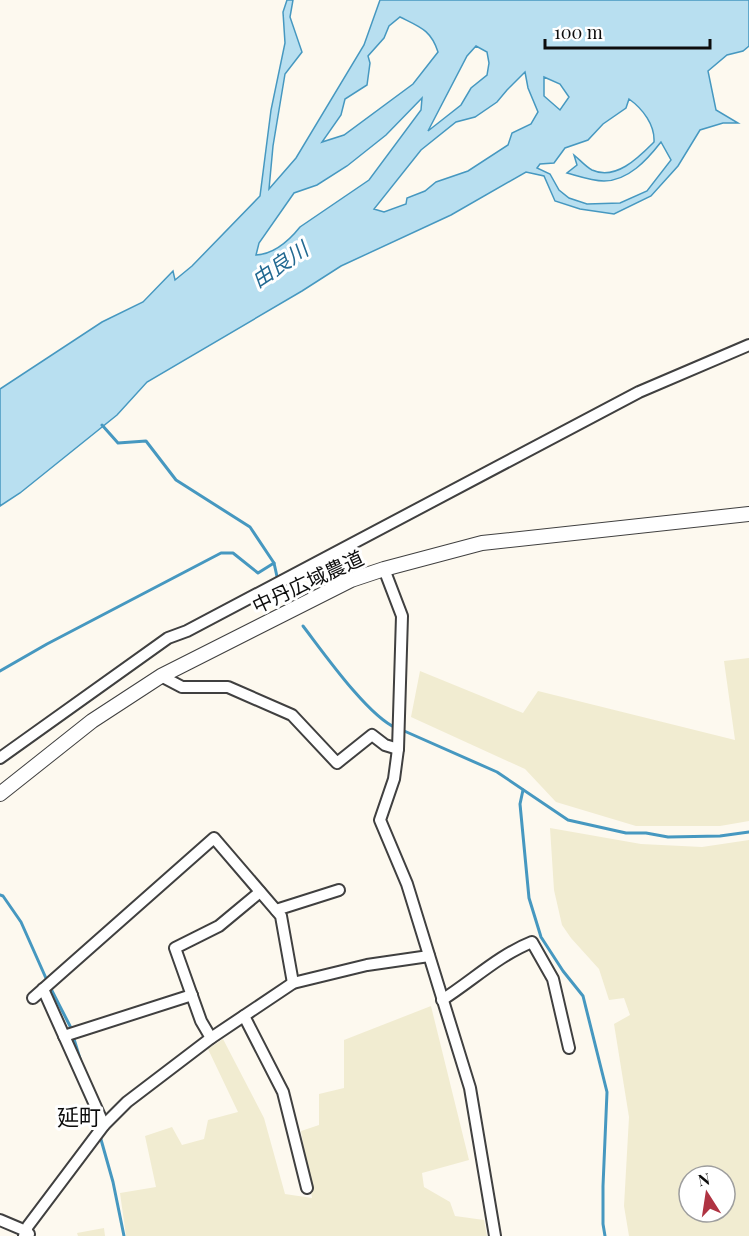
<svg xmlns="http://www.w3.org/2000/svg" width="749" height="1236" font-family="'Playfair Display','Noto Sans JP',serif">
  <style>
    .farmland { fill: #f1ecd1; fill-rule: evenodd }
    .water { fill: #b8dff0; stroke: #4698c0; stroke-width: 1.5; fill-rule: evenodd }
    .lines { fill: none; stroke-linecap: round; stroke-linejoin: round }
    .stream { stroke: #4698c0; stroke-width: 3 }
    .minor-casing { stroke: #404040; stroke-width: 14 }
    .tertiary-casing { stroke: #404040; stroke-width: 16 }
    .minor { stroke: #fff; stroke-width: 10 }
    .tertiary { stroke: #fff; stroke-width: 14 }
    .labels { text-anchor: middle; stroke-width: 6; stroke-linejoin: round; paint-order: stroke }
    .street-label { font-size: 20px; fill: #0d0d0d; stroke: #fff }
    .water-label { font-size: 21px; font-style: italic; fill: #236a92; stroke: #fff }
    .quarter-label { font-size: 22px; fill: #0d0d0d; stroke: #fff }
  </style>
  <rect width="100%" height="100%" fill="#fdf9ef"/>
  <g class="farmland">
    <path d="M 749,658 L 749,821 L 720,826 L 636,826 L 556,802 L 525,769 L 411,717 L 420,671 L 523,713 L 538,691 L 735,740 L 724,661 Z"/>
    <path d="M 550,828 L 641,844 L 702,847 L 749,840 L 749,1236 L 629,1236 L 624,1206 L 629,1117 L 614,1024 L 630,1015 L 624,998 L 609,1000 L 599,969 L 571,938 L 562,925 L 554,890 ZM 689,1176 L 725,1176 L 725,1212 L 689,1212 Z"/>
    <path d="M 431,1006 L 469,1160 L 422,1173 L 424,1187 L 450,1202 L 455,1216 L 484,1220 L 487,1236 L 126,1236 L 120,1193 L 156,1187 L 145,1136 L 172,1127 L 182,1145 L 204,1139 L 208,1120 L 238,1112 L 208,1049 L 223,1039 L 264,1118 L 285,1194 L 312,1198 L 301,1131 L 319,1125 L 319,1094 L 344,1088 L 344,1040 Z"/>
    <path d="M 104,1228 L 105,1236 L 78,1236 L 77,1233 Z"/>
  </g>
  <path class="water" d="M 287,0 L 293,0 L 290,17 L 302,52 L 285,74 L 273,146 L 269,189 L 296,158 L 364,45 L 380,0 L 749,0 L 749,46 L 743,51 L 727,55 L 708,71 L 716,110 L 738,123 L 723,123 L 700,130 L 678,166 L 651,196 L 614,214 L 580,209 L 555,201 L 544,176 L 526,172 L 451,215 L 341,266 L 302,291 L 147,382 L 117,415 L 20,493 L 0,506 L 0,389 L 102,322 L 143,302 L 173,271 L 175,280 L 192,266 L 260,196 L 271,110 L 285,43 L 283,12 ZM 400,17 C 420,27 431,30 438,52 L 413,84 L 344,135 L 322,142 L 341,115 L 345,99 L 367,85 L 370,63 L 368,56 L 384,38 L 389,26 ZM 476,46 L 487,52 L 489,63 L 487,75 L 471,88 L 461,105 L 428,131 L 467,56 ZM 525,72 L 528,88 L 538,112 L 531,124 L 512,133 L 508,145 L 468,171 L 436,182 L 425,191 L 407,198 L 406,204 L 384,212 L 374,209 L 421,150 L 456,122 L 475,117 L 497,102 L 507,90 ZM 544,77 L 560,84 L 569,97 L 560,110 L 544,96 ZM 422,98 L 421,110 L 369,180 L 300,227 C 288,242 274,254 256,255 L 259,243 L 294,193 L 317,185 L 347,166 L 386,135 ZM 629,99 C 643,109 655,125 654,142 C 639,157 616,181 592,170 C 586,167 579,159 574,155 L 577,165 L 567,173 C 578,176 592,181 604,181 C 628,181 647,160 661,142 L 671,160 L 647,191 L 620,203 L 587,204 L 569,198 L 559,190 L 550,174 L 537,168 L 540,164 L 554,163 L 565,148 L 588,140 L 603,124 L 626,108 Z"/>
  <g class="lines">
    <g class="stream">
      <path d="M 102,425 L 118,443 L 146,441 L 176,480 L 250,527 L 274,563 L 278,581"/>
      <path d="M 303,626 C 323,652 367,715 396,728"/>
      <path d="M 0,671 L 47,644 L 221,553 L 233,553 L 258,573 L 274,563"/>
      <path d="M 402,730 L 497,772 L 568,820 L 626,833 L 646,833 L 668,837 L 720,836 L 749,832"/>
      <path d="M 523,790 L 520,804 L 529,898 L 541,937 L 563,971 L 583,996 L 607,1092 L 603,1186 L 603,1224 L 605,1236"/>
      <path d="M 0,895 L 3,896 L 21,922 L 49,985 L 70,1026 L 81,1062"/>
      <path d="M 95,1115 L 98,1129"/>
      <path d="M 100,1136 L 113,1182 L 124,1236"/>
    </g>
    <g class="minor-casing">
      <g id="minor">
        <path d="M 384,569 L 402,616 L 398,749 L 394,779 L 380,820 L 407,884 L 470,1088 L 495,1236"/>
        <path d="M 161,676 L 182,687 L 228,687 L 292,715 L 337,763 L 372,735 L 385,745 L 398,749"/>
        <path d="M 0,758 L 168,638 L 187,631 L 639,392 L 749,345"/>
        <path d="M 276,910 L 339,890"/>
        <path d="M 43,989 L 104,1125"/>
        <path d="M 33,998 L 214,838 L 281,916 L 293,983"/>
        <path d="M 442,1000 C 472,981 499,955 532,942 L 553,979 L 569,1048"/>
        <path d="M 244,1016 L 283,1092 L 307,1188"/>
        <path d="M 64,1036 L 192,995"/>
        <path d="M 211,1038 L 201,1021 L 175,948 L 219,926 L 260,892"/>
        <path d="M 0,1220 L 26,1231 L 29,1234"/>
        <path d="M 24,1236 L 28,1226 L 104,1125 L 127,1102 L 211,1038 L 293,983 L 367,965 L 429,956"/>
      </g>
    </g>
    <g class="tertiary-casing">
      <path id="tertiary" d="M 0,794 L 92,721 L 161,676 L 351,580 L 384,569 L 482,543 L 749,514"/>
    </g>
    <use href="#minor" class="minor"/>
    <use href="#tertiary" class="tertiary"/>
  </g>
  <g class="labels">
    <g class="street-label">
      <text transform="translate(308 582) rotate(-25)" y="7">中丹広域農道</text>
    </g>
    <g class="water-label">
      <text transform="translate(280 265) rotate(-34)" y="7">由良川</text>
    </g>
    <g class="quarter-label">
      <text x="79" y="1125">延町</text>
    </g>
  </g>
  <g transform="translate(707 1194) rotate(348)"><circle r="28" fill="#ffffff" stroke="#9e9e9e" stroke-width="1.5"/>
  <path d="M0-4.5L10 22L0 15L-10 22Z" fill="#af3342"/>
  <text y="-9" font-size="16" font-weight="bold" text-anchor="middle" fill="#0d0d0d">N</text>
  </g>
  <path d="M545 39v9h165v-9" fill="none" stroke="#0d0d0d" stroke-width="3"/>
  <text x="554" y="39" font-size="18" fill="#0d0d0d" stroke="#ffffff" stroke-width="4.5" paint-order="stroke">100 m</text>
</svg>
